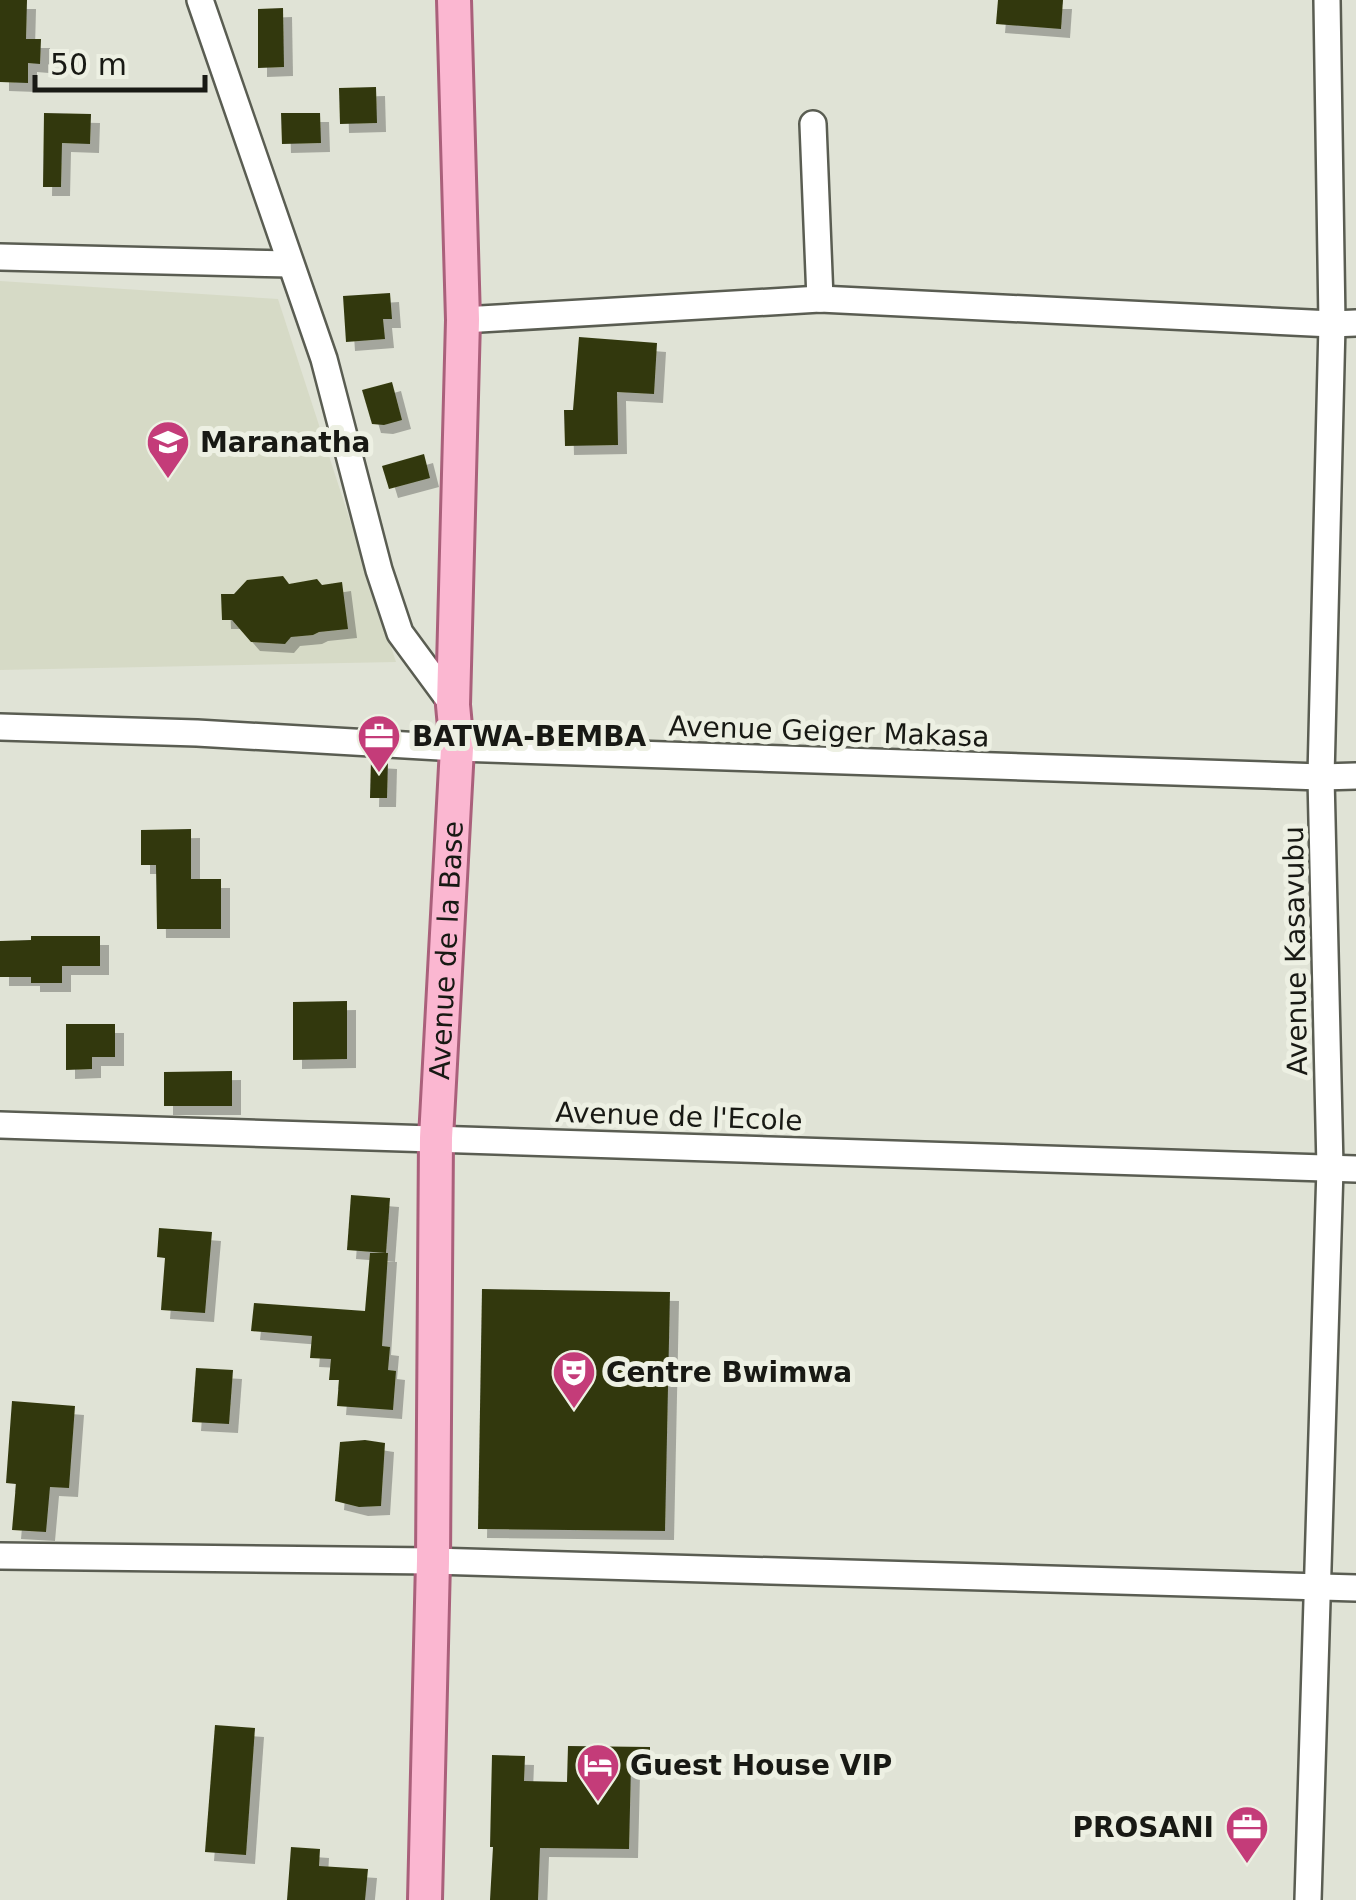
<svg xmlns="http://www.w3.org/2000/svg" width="1356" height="1900" font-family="'DejaVu Sans',sans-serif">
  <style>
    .built { fill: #d6dac6 }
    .building { fill: #32380d; filter: url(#shadow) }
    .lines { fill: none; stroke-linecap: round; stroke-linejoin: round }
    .minor-casing { stroke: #5a5d52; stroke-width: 30 }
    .major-casing { stroke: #aa607b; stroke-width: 38 }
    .minor { stroke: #fff; stroke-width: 25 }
    .major { stroke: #fbb7d1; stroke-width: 32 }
    .labels { text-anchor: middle; stroke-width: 10; stroke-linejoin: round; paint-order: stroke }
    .poi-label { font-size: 28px; font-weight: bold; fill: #181914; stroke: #edf0e3; text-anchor: start }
    .street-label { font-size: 28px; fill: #181914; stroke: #edf0e3 }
  </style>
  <defs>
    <filter id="shadow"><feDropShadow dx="9" dy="9" stdDeviation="0" flood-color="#0004"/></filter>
  </defs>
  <rect width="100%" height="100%" fill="#e0e3d6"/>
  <path class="built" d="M 0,281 L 278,299 L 396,662 L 0,670 Z"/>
  <g class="building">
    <path d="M 0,0 L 27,0 L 26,39 L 41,39 L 40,64 L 28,63 L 28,83 L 0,82 Z"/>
    <path d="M 998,0 L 1063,0 L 1061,29 L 996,24 Z"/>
    <path d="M 283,8 L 284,67 L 258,68 L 258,9 Z"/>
    <path d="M 376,87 L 377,123 L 340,124 L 339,88 Z"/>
    <path d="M 44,113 L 91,114 L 90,144 L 62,143 L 61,187 L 43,187 Z"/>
    <path d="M 281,113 L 320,113 L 321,143 L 282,144 Z"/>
    <path d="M 390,293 L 392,319 L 383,319 L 385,339 L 346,342 L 343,296 Z"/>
    <path d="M 579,337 L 657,343 L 654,394 L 617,392 L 618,445 L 565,446 L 564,410 L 573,410 Z"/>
    <path d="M 392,382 L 402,420 L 384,425 L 372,424 L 362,390 Z"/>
    <path d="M 424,454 L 430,478 L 389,489 L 382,466 Z"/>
    <path d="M 283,576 L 289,584 L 317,579 L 322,585 L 342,582 L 348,629 L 319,632 L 313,635 L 291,637 L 285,644 L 251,642 L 232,620 L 222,620 L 221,594 L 234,594 L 247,580 Z"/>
    <path d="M 371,759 L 388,760 L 387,798 L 370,798 Z"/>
    <path d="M 191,829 L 191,879 L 221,879 L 221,929 L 157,929 L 156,865 L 141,865 L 141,830 Z"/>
    <path d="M 31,936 L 100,936 L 100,966 L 62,966 L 62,983 L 31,983 L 31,977 L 0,977 L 0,941 L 31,940 Z"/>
    <path d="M 347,1001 L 347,1059 L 293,1060 L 293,1002 Z"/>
    <path d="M 66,1024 L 115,1024 L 115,1057 L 92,1057 L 92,1069 L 66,1070 Z"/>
    <path d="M 232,1071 L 232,1106 L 164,1106 L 164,1072 Z"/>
    <path d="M 351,1195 L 390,1198 L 386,1253 L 347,1250 Z"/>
    <path d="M 159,1228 L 212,1232 L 205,1313 L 161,1310 L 165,1258 L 157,1257 Z"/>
    <path d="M 370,1253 L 388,1253 L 382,1346 L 390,1347 L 388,1370 L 396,1371 L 393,1410 L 337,1406 L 339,1380 L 329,1380 L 331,1359 L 310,1358 L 312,1336 L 251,1331 L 254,1303 L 365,1311 Z"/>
    <path d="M 482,1289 L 670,1292 L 665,1531 L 478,1529 Z"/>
    <path d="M 196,1368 L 233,1370 L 229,1424 L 192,1422 Z"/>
    <path d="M 12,1401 L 75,1406 L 69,1488 L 50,1487 L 46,1532 L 12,1530 L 16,1484 L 6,1483 Z"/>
    <path d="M 365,1440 L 385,1443 L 381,1506 L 359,1507 L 335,1501 L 340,1442 Z"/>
    <path d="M 215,1725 L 255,1728 L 246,1855 L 205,1852 Z"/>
    <path d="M 568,1746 L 650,1747 L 650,1766 L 631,1766 L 629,1849 L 540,1848 L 538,1900 L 490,1900 L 493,1847 L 490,1847 L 492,1755 L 525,1756 L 524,1781 L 567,1782 Z"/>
    <path d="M 291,1847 L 320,1849 L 319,1866 L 368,1869 L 365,1900 L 287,1900 Z"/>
  </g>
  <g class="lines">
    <g class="minor-casing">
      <g id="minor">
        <path d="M 200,0 L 324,359 L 379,570 L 400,633 L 453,705"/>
        <path d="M 813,124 L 820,299"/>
        <path d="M 0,257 L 290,264"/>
        <path d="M 463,320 L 820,299 L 1332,324 L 1356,323"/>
        <path d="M 0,727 L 197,733 L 457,748 L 1321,777 L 1356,776"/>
        <path d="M 0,1125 L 1356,1169"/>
        <path d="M 0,1556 L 433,1561 L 1356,1588"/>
        <path d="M 1308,1900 L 1330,1168 L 1321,777 L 1332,324 L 1327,0"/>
      </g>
    </g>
    <g class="major-casing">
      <g id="major">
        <path id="s1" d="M 425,1900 L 433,1561 L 436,1138 L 457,748 L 453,705 L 463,320 L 454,0"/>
      </g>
    </g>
    <use href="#minor" class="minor"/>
    <use href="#major" class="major"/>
  </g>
  <defs>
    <g id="school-pin" transform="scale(2.25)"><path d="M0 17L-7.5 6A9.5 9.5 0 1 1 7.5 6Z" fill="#c43c79" stroke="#edf0e3"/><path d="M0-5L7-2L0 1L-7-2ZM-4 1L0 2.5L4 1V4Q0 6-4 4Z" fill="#fff"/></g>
    <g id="office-pin" transform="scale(2.25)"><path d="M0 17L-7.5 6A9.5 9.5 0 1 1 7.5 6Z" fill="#c43c79" stroke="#edf0e3"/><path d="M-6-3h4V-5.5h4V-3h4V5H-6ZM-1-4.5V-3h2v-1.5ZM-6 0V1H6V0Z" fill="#fff"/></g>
    <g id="theatre-pin" transform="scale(2.25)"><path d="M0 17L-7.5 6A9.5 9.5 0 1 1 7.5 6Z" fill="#c43c79" stroke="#edf0e3"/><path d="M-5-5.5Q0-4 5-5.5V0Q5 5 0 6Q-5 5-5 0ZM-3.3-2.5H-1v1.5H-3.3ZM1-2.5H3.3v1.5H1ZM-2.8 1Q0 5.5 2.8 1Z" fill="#fff"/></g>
    <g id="hotel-pin" transform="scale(2.25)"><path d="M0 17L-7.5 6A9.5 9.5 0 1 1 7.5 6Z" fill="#c43c79" stroke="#edf0e3"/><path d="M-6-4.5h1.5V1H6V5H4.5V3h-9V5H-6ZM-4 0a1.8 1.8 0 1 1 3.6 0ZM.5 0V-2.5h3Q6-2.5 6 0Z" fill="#fff"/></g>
  </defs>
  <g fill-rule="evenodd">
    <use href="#school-pin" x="168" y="442"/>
    <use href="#office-pin" x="379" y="736"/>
    <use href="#theatre-pin" x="574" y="1372"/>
    <use href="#hotel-pin" x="598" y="1765"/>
    <use href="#office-pin" x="1247" y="1827"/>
  </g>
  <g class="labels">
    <g class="poi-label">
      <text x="200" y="452">Maranatha</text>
      <text x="412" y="746">BATWA-BEMBA</text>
      <text x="606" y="1382">Centre Bwimwa</text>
      <text x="630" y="1775">Guest House VIP</text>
      <text x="1214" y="1837" text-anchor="end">PROSANI</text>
    </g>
    <g class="street-label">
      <text transform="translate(829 731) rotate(2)" y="10">Avenue Geiger Makasa</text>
      <text dy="10" stroke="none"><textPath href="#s1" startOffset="950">Avenue de la Base</textPath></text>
      <text transform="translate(1295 951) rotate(-91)" y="10">Avenue Kasavubu</text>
      <text transform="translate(679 1116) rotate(2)" y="10">Avenue de l'Ecole</text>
    </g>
  </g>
  <path d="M35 75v15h170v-15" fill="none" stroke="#181914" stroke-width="5"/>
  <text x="50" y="75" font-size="30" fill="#181914" stroke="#edf0e3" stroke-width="8" paint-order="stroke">50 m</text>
</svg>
